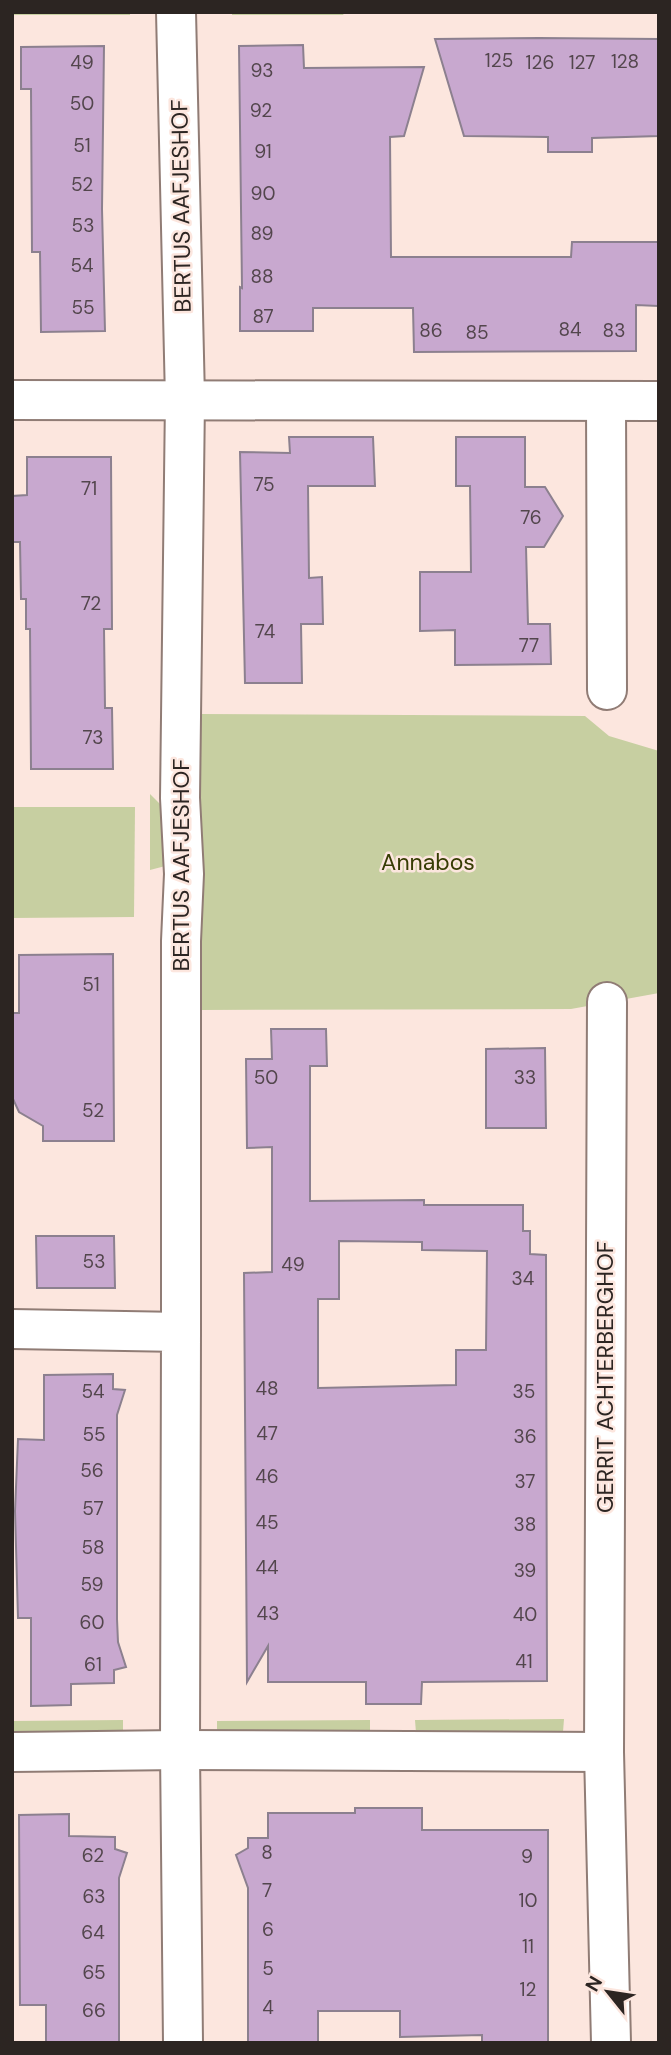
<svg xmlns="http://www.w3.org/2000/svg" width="671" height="2055" font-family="'DM Sans',sans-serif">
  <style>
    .green { fill: #c7cfa1 }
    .building { fill: #c8a8cf; stroke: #8c808f; stroke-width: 2; fill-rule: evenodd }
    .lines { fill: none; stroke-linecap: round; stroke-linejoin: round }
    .minor-casing { stroke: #907c75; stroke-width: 42 }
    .minor { stroke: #fff; stroke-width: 38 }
    .labels { text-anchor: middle; stroke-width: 5; stroke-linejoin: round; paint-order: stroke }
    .number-label { font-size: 19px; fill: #53464d }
    .street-label { font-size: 23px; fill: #2c2522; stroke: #fce6de }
    .park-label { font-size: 23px; fill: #363c03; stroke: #fce6de }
  </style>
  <rect width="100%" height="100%" fill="#fce6de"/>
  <g class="green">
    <rect x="12" y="12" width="118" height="3"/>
    <path d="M 232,12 L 345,12 L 343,15 L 232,15 Z"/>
    <path d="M 198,714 L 585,716 L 609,736 L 659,751 L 659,993 L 571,1009 L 198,1010 Z"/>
    <path d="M 150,794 L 174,818 L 173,864 L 150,870 Z"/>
    <path d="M 12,807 L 135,807 L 134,917 L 12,918 Z"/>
    <path d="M 564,1719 L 563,1732 L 416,1733 L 415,1720 Z"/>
    <path d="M 123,1720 L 123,1734 L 12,1735 L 12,1721 Z"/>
    <path d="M 370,1720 L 370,1734 L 217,1735 L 217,1721 Z"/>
  </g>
  <g class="building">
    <path d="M 539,38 L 659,39 L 659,136 L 592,138 L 592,152 L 548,152 L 548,137 L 464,136 L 435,39 Z"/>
    <path d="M 303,45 L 304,68 L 424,67 L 404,136 L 390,137 L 391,257 L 571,257 L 572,242 L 658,242 L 658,306 L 636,305 L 636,351 L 414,352 L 413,308 L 313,308 L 313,331 L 240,331 L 240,287 L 242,288 L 239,46 Z"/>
    <path d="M 104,46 L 102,209 L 105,331 L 41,332 L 40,252 L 32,252 L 31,89 L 21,89 L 21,47 Z"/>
    <path d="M 289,437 L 373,437 L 375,486 L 308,486 L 309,578 L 322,577 L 323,624 L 301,624 L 302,683 L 245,683 L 240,452 L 290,453 Z"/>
    <path d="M 456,437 L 525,437 L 525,487 L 545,487 L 563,516 L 544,547 L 526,547 L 528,624 L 550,624 L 551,664 L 455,665 L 455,630 L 420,631 L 420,572 L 471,572 L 470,486 L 456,486 Z"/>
    <path d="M 27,457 L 111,457 L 112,629 L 104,629 L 105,708 L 112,708 L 113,769 L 31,769 L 30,629 L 26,629 L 26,599 L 21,599 L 20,542 L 12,542 L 12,496 L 27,495 Z"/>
    <path d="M 113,954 L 114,1141 L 43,1141 L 43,1126 L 19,1112 L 13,1099 L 13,1013 L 19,1013 L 19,955 Z"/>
    <path d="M 271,1029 L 326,1029 L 327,1066 L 310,1066 L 310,1201 L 424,1200 L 424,1205 L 523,1205 L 523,1231 L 530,1231 L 530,1254 L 546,1255 L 547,1681 L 422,1682 L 421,1704 L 366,1704 L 366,1682 L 268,1682 L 268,1646 L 247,1682 L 244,1273 L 272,1272 L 272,1147 L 247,1148 L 246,1059 L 272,1059 ZM 339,1241 L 422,1242 L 422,1250 L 487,1251 L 486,1350 L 456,1350 L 456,1385 L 318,1388 L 318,1299 L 339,1299 Z"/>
    <path d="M 545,1048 L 546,1128 L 486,1128 L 486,1049 Z"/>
    <path d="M 36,1236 L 114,1236 L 115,1288 L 37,1288 Z"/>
    <path d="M 113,1374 L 113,1389 L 125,1390 L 117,1415 L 117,1619 L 118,1642 L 126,1667 L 114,1670 L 114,1683 L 71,1684 L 71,1705 L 31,1706 L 31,1618 L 18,1618 L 15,1511 L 18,1439 L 44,1440 L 44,1375 Z"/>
    <path d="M 355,1808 L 422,1808 L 422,1830 L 548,1830 L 548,2043 L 482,2043 L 482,2035 L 400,2037 L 400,2011 L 318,2011 L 318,2043 L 248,2043 L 248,1888 L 236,1855 L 248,1848 L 248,1838 L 268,1838 L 268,1813 L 355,1813 Z"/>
    <path d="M 69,1814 L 69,1836 L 115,1837 L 115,1849 L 127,1853 L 119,1878 L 119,2043 L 46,2043 L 46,2005 L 20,2005 L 19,1815 Z"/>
  </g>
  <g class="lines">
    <g class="minor-casing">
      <g id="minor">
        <path d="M 176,12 L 185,399 L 180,798 L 184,874 L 181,941 L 181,1332"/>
        <path d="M 12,400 L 659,401"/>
        <path d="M 606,401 L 607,690"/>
        <path d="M 607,1002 L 604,1752 L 611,2043"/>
        <path d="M 12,1329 L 181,1332 L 180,1750 L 183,2043"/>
        <path d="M 12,1752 L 180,1750 L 604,1752"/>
      </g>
    </g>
    <use href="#minor" class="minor"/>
  </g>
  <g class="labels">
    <g class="number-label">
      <text x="499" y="67">125</text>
      <text x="625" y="68">128</text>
      <text x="82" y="69">49</text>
      <text x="540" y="69">126</text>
      <text x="582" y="69">127</text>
      <text x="262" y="77">93</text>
      <text x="82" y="110">50</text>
      <text x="261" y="117">92</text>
      <text x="82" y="152">51</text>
      <text x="263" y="158">91</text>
      <text x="82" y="191">52</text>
      <text x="263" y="200">90</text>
      <text x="83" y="232">53</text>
      <text x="262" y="240">89</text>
      <text x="82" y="272">54</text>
      <text x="262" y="283">88</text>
      <text x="83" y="314">55</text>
      <text x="263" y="323">87</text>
      <text x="570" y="336">84</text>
      <text x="431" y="337">86</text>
      <text x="614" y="337">83</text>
      <text x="477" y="339">85</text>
      <text x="264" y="491">75</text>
      <text x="89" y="495">71</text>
      <text x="531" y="524">76</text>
      <text x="91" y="610">72</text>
      <text x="265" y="638">74</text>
      <text x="529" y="652">77</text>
      <text x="93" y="744">73</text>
      <text x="91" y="991">51</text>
      <text x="266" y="1084">50</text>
      <text x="525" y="1084">33</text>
      <text x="93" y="1117">52</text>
      <text x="94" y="1268">53</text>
      <text x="293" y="1271">49</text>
      <text x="523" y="1285">34</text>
      <text x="267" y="1395">48</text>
      <text x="93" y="1398">54</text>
      <text x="524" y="1398">35</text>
      <text x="267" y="1440">47</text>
      <text x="94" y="1441">55</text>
      <text x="525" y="1443">36</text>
      <text x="92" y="1477">56</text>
      <text x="267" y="1483">46</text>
      <text x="525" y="1488">37</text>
      <text x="93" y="1515">57</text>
      <text x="267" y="1529">45</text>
      <text x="525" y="1531">38</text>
      <text x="93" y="1554">58</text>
      <text x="267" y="1574">44</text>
      <text x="525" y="1577">39</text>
      <text x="92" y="1591">59</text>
      <text x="268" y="1620">43</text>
      <text x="525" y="1621">40</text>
      <text x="92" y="1629">60</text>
      <text x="524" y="1668">41</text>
      <text x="93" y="1671">61</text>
      <text x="267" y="1859">8</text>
      <text x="93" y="1862">62</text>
      <text x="527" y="1863">9</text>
      <text x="267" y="1897">7</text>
      <text x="94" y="1903">63</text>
      <text x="528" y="1907">10</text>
      <text x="268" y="1936">6</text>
      <text x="93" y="1939">64</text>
      <text x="528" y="1953">11</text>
      <text x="268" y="1975">5</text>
      <text x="94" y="1979">65</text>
      <text x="528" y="1996">12</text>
      <text x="268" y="2014">4</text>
      <text x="94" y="2017">66</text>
    </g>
    <g class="street-label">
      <text transform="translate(181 206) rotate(-91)" y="8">BERTUS AAFJESHOF</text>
      <text transform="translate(181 865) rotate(-90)" y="8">BERTUS AAFJESHOF</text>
      <text transform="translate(605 1377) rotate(-90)" y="8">GERRIT ACHTERBERGHOF</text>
    </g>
    <g class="park-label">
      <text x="428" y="870">Annabos</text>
    </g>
  </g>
  <rect width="671" height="2055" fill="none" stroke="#2c2522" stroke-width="28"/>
  <g transform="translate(608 1992) rotate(300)" stroke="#fce6de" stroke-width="5" paint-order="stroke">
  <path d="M0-5L12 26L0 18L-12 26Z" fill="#2c2522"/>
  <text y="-10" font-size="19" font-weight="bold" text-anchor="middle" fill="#2c2522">N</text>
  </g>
</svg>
